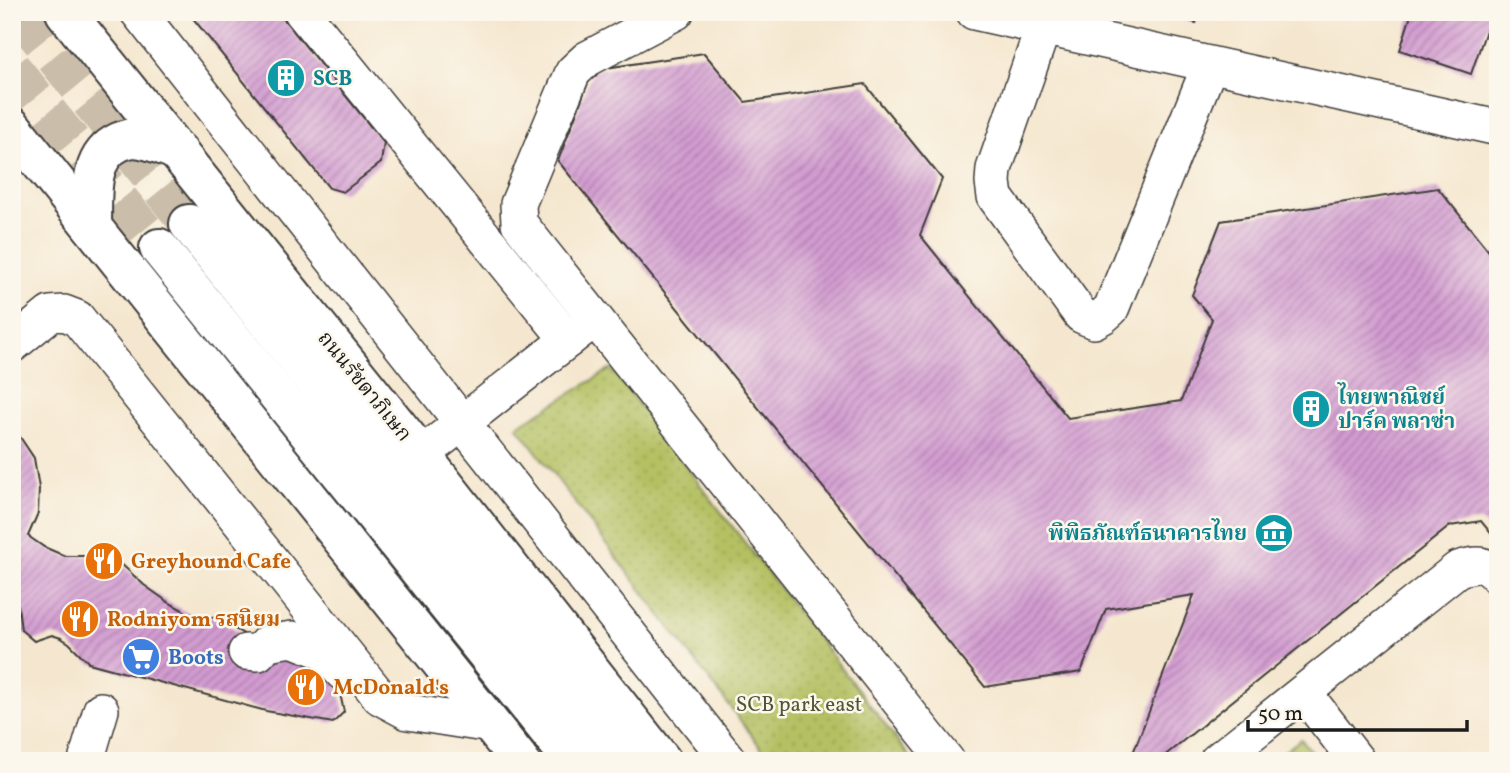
<svg xmlns="http://www.w3.org/2000/svg" width="1510" height="773" font-family="Vollkorn,'Noto Serif Thai',serif">
  <style>
    .grass { fill: url(#grass-dots); stroke: #686e3f; stroke-width: 2 }
    .building { fill: url(#building-hatch) }
    .lines { fill: none; stroke-linecap: round; stroke-linejoin: round }
    .major-tunnel { stroke: #cabeab; stroke-width: 38; stroke-dasharray: 38 19; stroke-linecap: butt }
    .minor-casing { stroke: #3d3a37; stroke-width: 38 }
    .major-casing { stroke: #3d3a37; stroke-width: 42 }
    .minor { stroke: #fff; stroke-width: 35 }
    .major { stroke: #fff; stroke-width: 38 }
    .labels { text-anchor: middle; stroke-width: 5; stroke-linejoin: round; paint-order: stroke }
    .culture-label { font-size: 21px; font-weight: bold; fill: #0d838f; stroke: #fbf7ec; text-anchor: start }
    .street-label { font-size: 21px; fill: #1c1c1c; stroke: #fbf7ec }
    .food-label { font-size: 21px; font-weight: bold; fill: #c56008; stroke: #fbf7ec; text-anchor: start }
    .shop-label { font-size: 21px; font-weight: bold; fill: #366cbe; stroke: #fbf7ec; text-anchor: start }
    .park-label { font-size: 21px; fill: #515534; stroke: #fbf7ec }
  </style>
  <defs>
    <pattern id="grass-dots" width="8" height="8" patternUnits="userSpaceOnUse" patternTransform="scale(1.75)"><rect width="8" height="8" fill="#b4c062"/><path d="M2 2h.1M6 6h.1" fill="none" stroke="#9aa454" stroke-width="1.8" stroke-linecap="round"/></pattern>
    <pattern id="building-hatch" width="6" height="6" patternUnits="userSpaceOnUse" patternTransform="scale(1.75)"><rect width="6" height="6" fill="#d39cd1"/><path d="M-1 1l2-2M0 6l6-6M5 7l2-2" fill="none" stroke="#aa7ea9"/></pattern>
  </defs>
  <rect width="100%" height="100%" fill="#fbf7ec"/>
  <filter id="ink" filterUnits="userSpaceOnUse"><feTurbulence type="fractalNoise" baseFrequency=".0143" numOctaves="2"/><feDisplacementMap in="SourceGraphic" scale="14" xChannelSelector="R" yChannelSelector="G"/><feConvolveMatrix kernelMatrix="1 2 1 2 8 2 1 2 1" color-interpolation-filters="sRGB"/></filter>
  <filter id="wash" filterUnits="userSpaceOnUse"><feTurbulence type="fractalNoise" baseFrequency=".00686" numOctaves="4" result="noise"/><feDisplacementMap in="SourceGraphic" scale="28" xChannelSelector="R" yChannelSelector="G"/><feGaussianBlur stdDeviation="1.57" result="paint"/><feColorMatrix in="noise" values="0 0 0 0 0 0 0 0 0 0 0 0 0 0 0 0 0 1.4 0 .05"/><feComposite in="paint" operator="in"/></filter>
  <g filter="url(#wash)">
    <rect width="100%" height="100%" fill="#f5e7cf"/>
    <g class="grass">
      <path d="M 611,369 L 913,761 L 771,761 L 517,426 Z"/>
      <path d="M 1301,739 L 1319,761 L 1272,761 Z"/>
    </g>
    <g id="blocks">
      <g class="building">
        <path d="M 188,12 L 278,12 L 384,143 L 381,163 L 343,192 L 329,188 Z"/>
        <path d="M 1163,12 L 1199,12 L 1196,23 Z"/>
        <path d="M 1412,12 L 1492,13 L 1471,74 L 1400,50 Z"/>
        <path d="M 704,53 L 745,102 L 865,84 L 942,179 L 920,235 L 1068,418 L 1181,401 L 1212,319 L 1192,295 L 1221,221 L 1438,188 L 1491,254 L 1498,253 L 1498,542 L 1481,521 L 1450,526 L 1158,761 L 1130,761 L 1194,595 L 1106,609 L 1081,672 L 985,687 L 558,161 L 593,70 Z"/>
        <path d="M 12,431 L 18,434 L 34,458 L 39,488 L 38,513 L 28,536 L 44,547 L 65,556 L 92,556 L 119,562 L 144,585 L 168,602 L 188,613 L 215,618 L 267,647 L 303,653 L 338,684 L 344,712 L 333,723 L 266,711 L 89,663 L 69,643 L 61,638 L 52,635 L 34,641 L 21,630 L 18,605 L 12,603 Z"/>
      </g>
    </g>
  </g>
  <g filter="url(#ink)">
    <use href="#blocks" fill-opacity="0" stroke="#3d3a37" stroke-width="2"/>
    <g class="lines">
      <g class="major-tunnel">
        <path d="M 18,12 L 189,224"/>
        <path d="M 12,68 L 159,248"/>
      </g>
      <g class="minor-casing">
        <g id="minor">
          <path d="M 138,12 L 729,761"/>
          <path d="M 302,12 L 568,340"/>
          <path d="M 676,12 L 587,59 L 573,72 L 518,204 L 519,223 L 947,761"/>
          <path d="M 974,12 L 1498,128"/>
          <path d="M 1043,28 L 994,169 L 993,182 L 995,197 L 1081,315 L 1094,321 L 1103,316 L 1111,309 L 1210,65"/>
          <path d="M 12,345 L 50,314 L 64,313 L 77,318 L 380,697 L 408,712 L 491,725"/>
          <path d="M 421,455 L 587,325"/>
          <path d="M 246,652 L 258,653 L 267,643 L 292,639 L 322,651 L 343,673"/>
          <path d="M 1304,693 L 1357,761"/>
          <path d="M 86,761 L 101,710"/>
          <path d="M 1217,761 L 1458,569 C 1476,564 1485,561 1498,577"/>
        </g>
      </g>
      <g class="major-casing">
        <g id="major">
          <path d="M 65,12 L 421,455 L 662,761"/>
          <path d="M 12,127 L 520,761"/>
          <path d="M 189,224 L 618,761"/>
          <path d="M 92,226 C 93,197 87,157 119,142 C 124,140 129,138 135,138 C 149,139 164,146 178,151"/>
          <path d="M 159,248 L 573,761"/>
        </g>
      </g>
      <use href="#minor" class="minor"/>
      <use href="#major" class="major"/>
    </g>
  </g>
  <defs>
    <g id="building-disc" transform="scale(2.0125)"><circle r="9.5" fill="#0f9aa8" stroke="#fbf7ec"/><path d="M-4-6H4V6H1V3H-1V6H-4ZM-2.5-4.3h1.7v1.8h-1.7ZM.8-4.3h1.7v1.8H.8ZM-2.5-1h1.7V.8h-1.7ZM.8-1h1.7V.8H.8Z" fill="#fff"/></g>
    <g id="museum-disc" transform="scale(2.0125)"><circle r="9.5" fill="#0f9aa8" stroke="#fbf7ec"/><path d="M0-6L6-3V-2H-6V-3ZM-5-1h2V3h-2ZM-1-1h2V3h-2ZM3-1h2V3H3ZM-6 4H6V6H-6Z" fill="#fff"/></g>
    <g id="restaurant-disc" transform="scale(2.0125)"><circle r="9.5" fill="#e8710a" stroke="#fbf7ec"/><path d="M-5-6h1v4h1v-4h1v4h1v-4h1v5L-1.5 .5V6h-2V.5L-5-1ZM5-6V6H3V1.5H1.5Q1.5-4 5-6Z" fill="#fff"/></g>
    <g id="supermarket-disc" transform="scale(2.0125)"><circle r="9.5" fill="#3f7fe0" stroke="#fbf7ec"/><path d="M-6-5.5h2.5l.6 2H6L4.5 2H-2.5L-4.4-4H-6ZM-1.5 3.2a1.3 1.3 0 1 0 .1 0ZM3 3.2a1.3 1.3 0 1 0 .1 0Z" fill="#fff"/></g>
  </defs>
  <g fill-rule="evenodd">
    <use href="#building-disc" x="286" y="78"/>
    <use href="#building-disc" x="1311" y="409"/>
    <use href="#museum-disc" x="1274" y="533"/>
    <use href="#restaurant-disc" x="104" y="561"/>
    <use href="#restaurant-disc" x="80" y="619"/>
    <use href="#supermarket-disc" x="141" y="657"/>
    <use href="#restaurant-disc" x="306" y="687"/>
  </g>
  <g class="labels">
    <g class="culture-label">
      <text x="313" y="85">SCB</text>
      <text x="1338" y="404">ไทยพาณิชย์<tspan x="1338" dy="24">ปาร์ค พลาซ่า</tspan></text>
      <text x="1247" y="540" text-anchor="end">พิพิธภัณฑ์ธนาคารไทย</text>
    </g>
    <g class="street-label">
      <text transform="translate(365 386) rotate(51)" y="7">ถนนรัชดาภิเษก</text>
    </g>
    <g class="food-label">
      <text x="131" y="568">Greyhound Cafe</text>
      <text x="107" y="626">Rodniyom รสนิยม</text>
      <text x="333" y="694">McDonald's</text>
    </g>
    <g class="shop-label">
      <text x="168" y="664">Boots</text>
    </g>
    <g class="park-label">
      <text x="799" y="711">SCB park east</text>
    </g>
  </g>
  <rect width="1510" height="773" fill="none" stroke="#fbf7ec" stroke-width="42"/>
  <path d="M1248 720v10h219v-10" fill="none" stroke="#1c1c1c" stroke-width="3.5"/>
  <text x="1258" y="720" font-size="21" fill="#1c1c1c" stroke="#fbf7ec" stroke-width="5" paint-order="stroke">50 m</text>
</svg>
